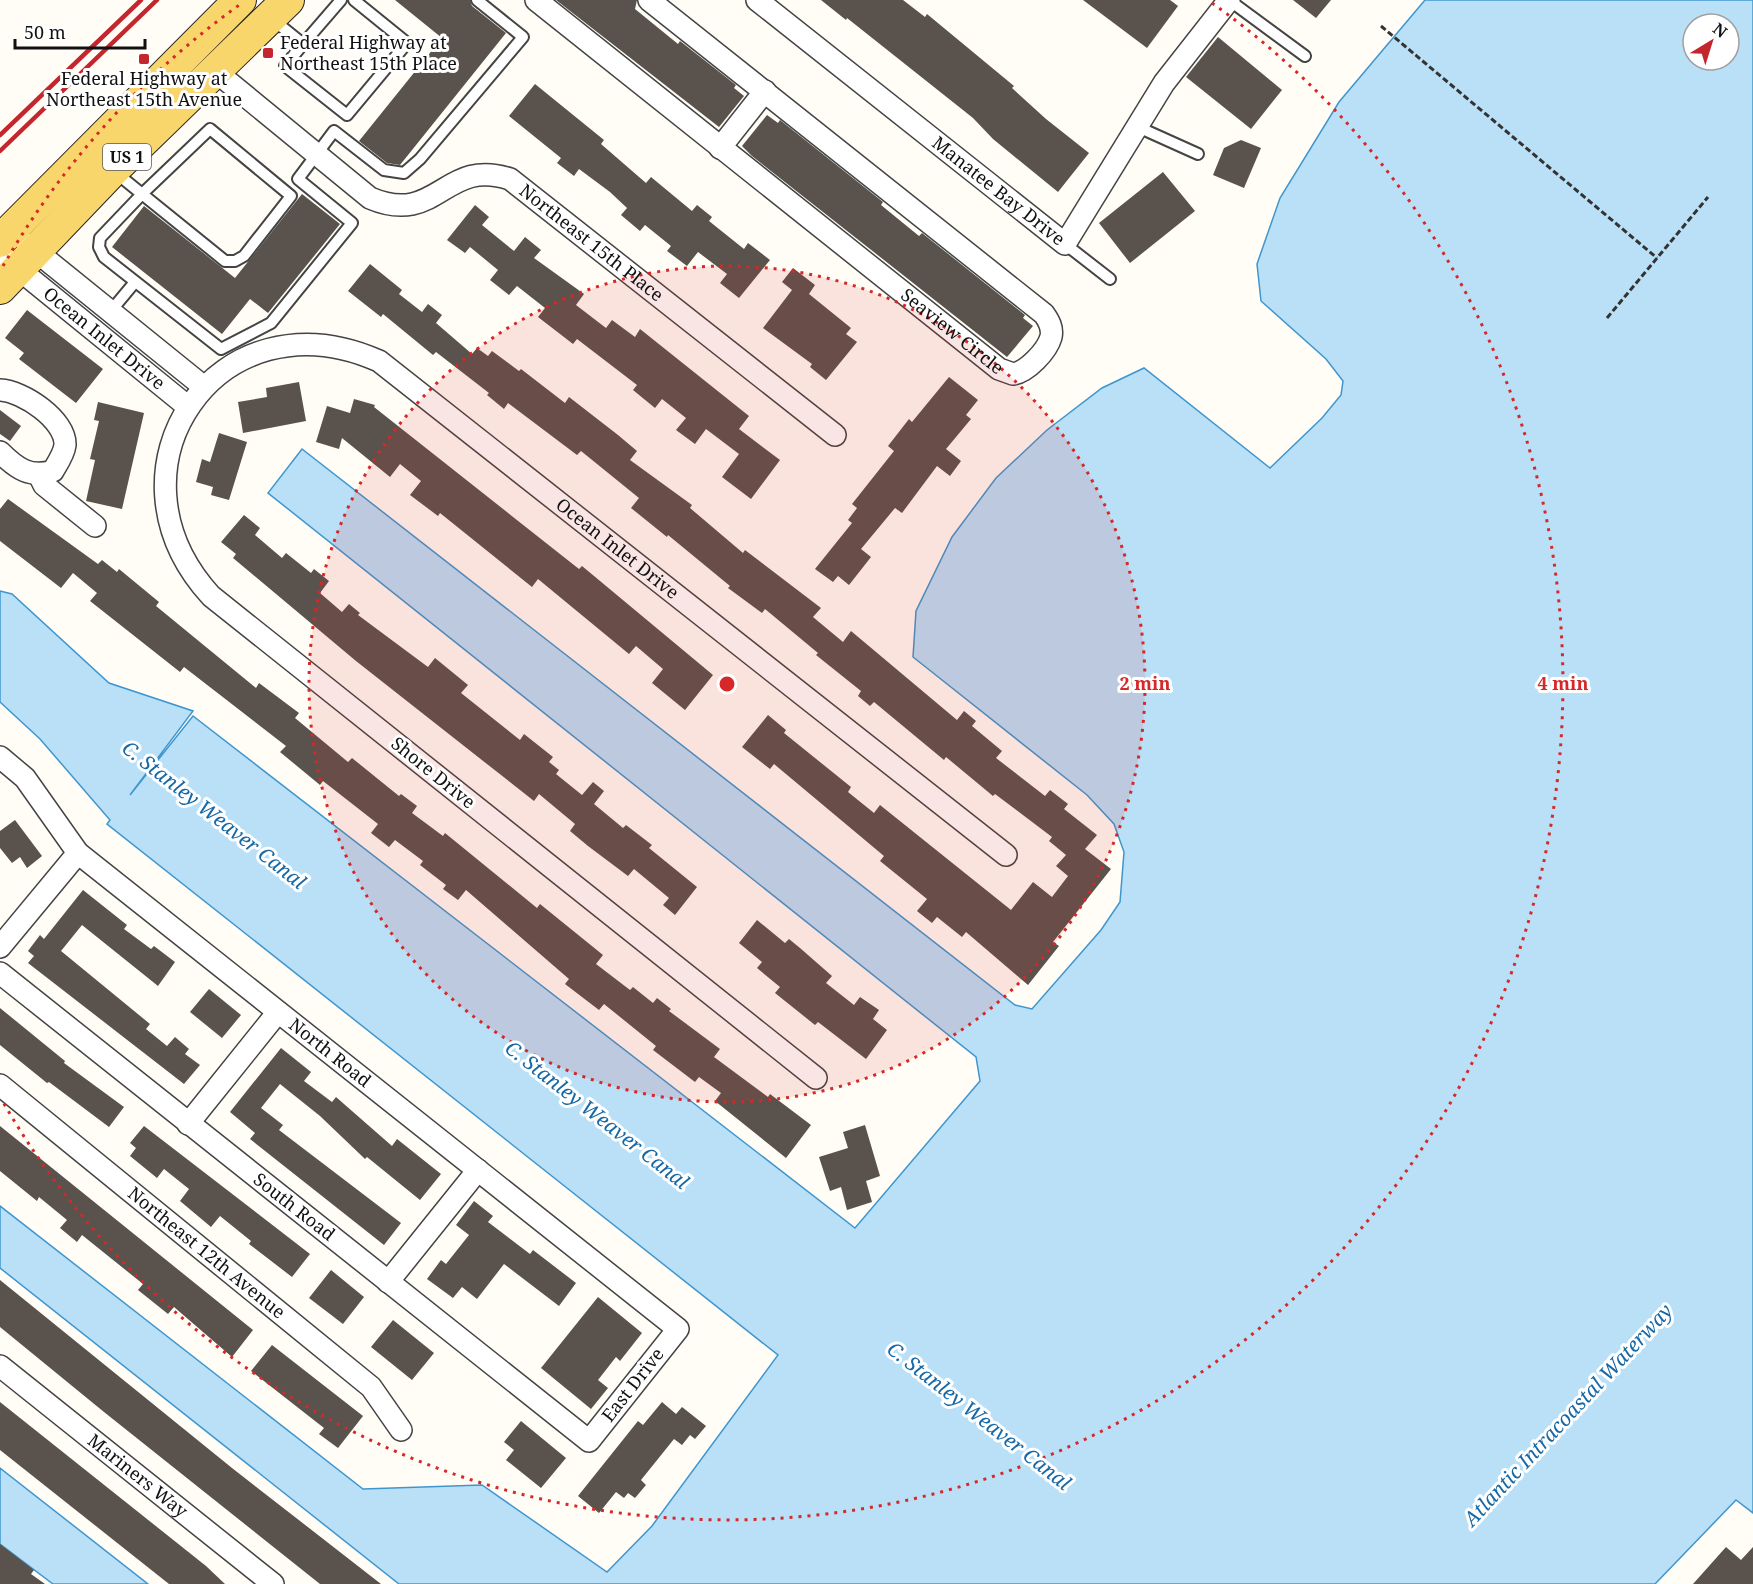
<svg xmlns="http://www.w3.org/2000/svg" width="1753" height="1584" font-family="'Noto Serif',serif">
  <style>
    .water { fill: #b9e0f7; stroke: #3f96cf; stroke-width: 1.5; fill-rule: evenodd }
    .building { fill: #5a524d }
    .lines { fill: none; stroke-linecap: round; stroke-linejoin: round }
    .lane-casing { stroke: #444; stroke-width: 14 }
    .street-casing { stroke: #444; stroke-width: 24 }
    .primary-casing { stroke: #222; stroke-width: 34 }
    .path { stroke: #333; stroke-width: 3; stroke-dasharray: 6 3; stroke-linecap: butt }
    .lane { stroke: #fff; stroke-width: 10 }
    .street { stroke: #fff; stroke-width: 21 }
    .primary { stroke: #f9d66b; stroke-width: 32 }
    .rail { stroke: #c4262e; stroke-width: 4.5 }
    .ring { fill: none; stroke: #d62828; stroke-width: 3; stroke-dasharray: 3 6 }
    .poi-dot { fill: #c4262e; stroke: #fff; stroke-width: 2 }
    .labels { text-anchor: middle; stroke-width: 6; stroke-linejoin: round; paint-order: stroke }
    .shield { fill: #fff; stroke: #585858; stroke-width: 1.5 }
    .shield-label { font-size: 16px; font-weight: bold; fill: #111 }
    .poi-label { font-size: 18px; fill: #111; stroke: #fff; text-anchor: start }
    .street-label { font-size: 18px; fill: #111; stroke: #fff }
    .water-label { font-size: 20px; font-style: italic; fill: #1768a6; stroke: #fff }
    .centre { fill: #d62828; stroke: #fff; stroke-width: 3 }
    .ring-label { font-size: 18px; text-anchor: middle; font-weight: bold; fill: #d62828; stroke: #fff; stroke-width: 6; stroke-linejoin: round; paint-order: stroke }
  </style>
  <rect width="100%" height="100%" fill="#fffdf5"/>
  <g class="water">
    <path d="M 1425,0 L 1753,0 L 1753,1513 L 1736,1500 L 1655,1584 L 399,1584 L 0,1268 L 0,1206 L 363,1489 L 482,1485 L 607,1572 L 652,1526 L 778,1355 L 107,824 L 110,820 L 40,739 L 0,702 L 0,591 L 12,594 L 109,683 L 193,711 L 130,795 L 193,716 L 855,1228 L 980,1081 L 976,1057 L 268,493 L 302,449 L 1015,1005 L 1032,1009 L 1101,930 L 1120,902 L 1124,852 L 1114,824 L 1087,795 L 913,657 L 916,611 L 952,537 L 996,478 L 1047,430 L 1102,388 L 1144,368 L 1270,468 L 1322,418 L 1341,395 L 1343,381 L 1326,359 L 1261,301 L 1257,264 L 1280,198 L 1339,102 ZM 1693,24 L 1729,24 L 1729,60 L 1693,60 Z"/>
    <path d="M 0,1468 L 148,1584 L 53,1584 L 0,1544 Z"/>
  </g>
  <g class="building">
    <path d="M 395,0 L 470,0 L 472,6 L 506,33 L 400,165 L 387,163 L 359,141 L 442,38 Z"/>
    <path d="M 556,0 L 637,0 L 635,9 L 678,44 L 680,41 L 736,85 L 734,88 L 744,96 L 719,127 Z"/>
    <path d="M 821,0 L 903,0 L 925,17 L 927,14 L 1014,86 L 1012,88 L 1046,119 L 1089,153 L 1058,192 L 993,139 L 973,118 L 847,18 L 846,20 Z"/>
    <path d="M 1083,0 L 1170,0 L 1178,6 L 1147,48 Z"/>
    <path d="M 1293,0 L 1331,0 L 1316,18 Z"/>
    <path d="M 1218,37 L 1282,90 L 1251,129 L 1186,77 Z"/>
    <path d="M 535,84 L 604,140 L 601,144 L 646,183 L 651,177 L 692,211 L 697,205 L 712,217 L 709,221 L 744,249 L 748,243 L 770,260 L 739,298 L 720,283 L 727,274 L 698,252 L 687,266 L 667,251 L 671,246 L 645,225 L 640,231 L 621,215 L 627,208 L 610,192 L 579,169 L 574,176 L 557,163 L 561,158 L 509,116 Z"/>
    <path d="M 767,115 L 778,123 L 780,120 L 883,202 L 881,205 L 919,236 L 922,233 L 1025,315 L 1023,318 L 1033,326 L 1007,357 L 752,156 L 742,146 Z"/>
    <path d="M 1241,140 L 1261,148 L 1244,188 L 1213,175 L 1224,148 Z"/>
    <path d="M 1163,172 L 1195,211 L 1130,263 L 1099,223 Z"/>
    <path d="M 302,194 L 340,224 L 268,313 L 250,299 L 222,334 L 112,247 L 144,206 L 235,278 Z"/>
    <path d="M 475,205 L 489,217 L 482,225 L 514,251 L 525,237 L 541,250 L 534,258 L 584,294 L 576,305 L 606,328 L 612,320 L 635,337 L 640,329 L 749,416 L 739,429 L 780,460 L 751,499 L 722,477 L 739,454 L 706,429 L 695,444 L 676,430 L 686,418 L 662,399 L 655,408 L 633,390 L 637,385 L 577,339 L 573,344 L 538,317 L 545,308 L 517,286 L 509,295 L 490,280 L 498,270 L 470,247 L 465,253 L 447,240 Z"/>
    <path d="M 370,264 L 402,290 L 399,294 L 422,312 L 428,304 L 442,315 L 436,323 L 472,354 L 477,348 L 488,356 L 492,351 L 519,371 L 521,369 L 565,403 L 569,397 L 618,435 L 637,451 L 630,460 L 692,505 L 690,508 L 743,553 L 745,550 L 821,608 L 813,617 L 843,642 L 851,631 L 957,720 L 964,711 L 976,721 L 972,726 L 1002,751 L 996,758 L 1045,796 L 1050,790 L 1068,804 L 1064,809 L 1097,835 L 1085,849 L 1111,869 L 1053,942 L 1059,946 L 1028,985 L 966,932 L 962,937 L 937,917 L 932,923 L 917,911 L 927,899 L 880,861 L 884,856 L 774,764 L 770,769 L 742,747 L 768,715 L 786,730 L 784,733 L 851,787 L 848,792 L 874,813 L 880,805 L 1011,910 L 1033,882 L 1052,897 L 1068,876 L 1056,866 L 1066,855 L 1049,841 L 1052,837 L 995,794 L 993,796 L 946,757 L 944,760 L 874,702 L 870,706 L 858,696 L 861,691 L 816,655 L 818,653 L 765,609 L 762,613 L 728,588 L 730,586 L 668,535 L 667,537 L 631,508 L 639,498 L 581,451 L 577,455 L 508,403 L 504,409 L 487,395 L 489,393 L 436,352 L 433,355 L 383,314 L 381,317 L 348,291 Z"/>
    <path d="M 793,268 L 815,285 L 809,294 L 851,328 L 846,334 L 857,342 L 826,380 L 810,367 L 812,364 L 763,328 L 792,290 L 782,282 Z"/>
    <path d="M 27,310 L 103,369 L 76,403 L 19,359 L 24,353 L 5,338 Z"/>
    <path d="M 949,377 L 978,400 L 966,415 L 971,419 L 946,449 L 961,461 L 950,476 L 937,466 L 902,513 L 895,508 L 861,549 L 871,557 L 849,585 L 838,576 L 833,582 L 815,569 L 852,523 L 848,520 L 857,508 L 852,504 L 894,451 L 888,446 L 909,419 L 912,422 Z"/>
    <path d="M 299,382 L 306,421 L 243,433 L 238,402 L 267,397 L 266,388 Z"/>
    <path d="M 354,399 L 375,405 L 374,407 L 579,569 L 582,566 L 713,675 L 685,710 L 652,683 L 663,669 L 636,646 L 629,654 L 538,579 L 532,587 L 440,513 L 438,516 L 410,495 L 421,481 L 400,464 L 390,477 L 342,438 L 339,449 L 316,442 L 327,406 L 350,413 Z"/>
    <path d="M 98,402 L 144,413 L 122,509 L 86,501 L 95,460 L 90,459 L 99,421 L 94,420 Z"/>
    <path d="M 0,410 L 21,426 L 10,441 L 0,434 Z"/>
    <path d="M 219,433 L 247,442 L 229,500 L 211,495 L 213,487 L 196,482 L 202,459 L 210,462 Z"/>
    <path d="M 8,499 L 98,564 L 102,560 L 117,572 L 119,569 L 159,602 L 156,606 L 256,688 L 259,683 L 299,713 L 295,718 L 348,762 L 352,758 L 399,796 L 401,794 L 417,806 L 412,813 L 443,836 L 445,833 L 537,908 L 540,904 L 603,955 L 596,964 L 630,990 L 633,987 L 653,1003 L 657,998 L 671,1009 L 669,1011 L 720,1049 L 714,1057 L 768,1097 L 770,1094 L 811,1125 L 786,1158 L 715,1101 L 721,1093 L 699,1077 L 695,1082 L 653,1050 L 656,1046 L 604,1004 L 599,1010 L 565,984 L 569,979 L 466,890 L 458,900 L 443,889 L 446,885 L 420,865 L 423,861 L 395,840 L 389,847 L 371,833 L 378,824 L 323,781 L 320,785 L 280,752 L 286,746 L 184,667 L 180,672 L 90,601 L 97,593 L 73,573 L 61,588 L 0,541 L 0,509 Z"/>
    <path d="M 244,515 L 260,528 L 255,535 L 282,558 L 286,553 L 311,573 L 314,569 L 329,581 L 320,593 L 342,612 L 349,604 L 360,613 L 358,615 L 428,667 L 435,658 L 468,685 L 461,693 L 520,740 L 524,734 L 553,757 L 549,762 L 559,770 L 556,774 L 582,795 L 593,782 L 604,791 L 594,804 L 623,828 L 626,825 L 652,845 L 649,848 L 697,887 L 675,915 L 663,905 L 669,898 L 634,869 L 628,876 L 588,846 L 570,831 L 575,824 L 539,794 L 534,801 L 356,661 L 233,558 L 236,554 L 221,542 Z"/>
    <path d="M 15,820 L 42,856 L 27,868 L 20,857 L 12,863 L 0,848 L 0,831 Z"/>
    <path d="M 83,890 L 127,925 L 124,929 L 151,949 L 154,946 L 175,962 L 158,986 L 82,925 L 61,951 L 150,1024 L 146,1029 L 167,1046 L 175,1037 L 189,1049 L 185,1054 L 200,1065 L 184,1084 L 28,963 L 34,956 L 28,951 L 40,935 L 44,939 Z"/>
    <path d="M 757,920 L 785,943 L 789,939 L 800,948 L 832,976 L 826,983 L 854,1005 L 860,997 L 879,1010 L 873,1019 L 887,1030 L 866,1059 L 818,1022 L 815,1025 L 775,993 L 780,987 L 757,968 L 762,962 L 739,943 Z"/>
    <path d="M 209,989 L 241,1015 L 222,1038 L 190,1012 Z"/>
    <path d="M 0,1008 L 65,1061 L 64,1063 L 124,1107 L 109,1127 L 49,1082 L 47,1083 L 0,1045 Z"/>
    <path d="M 281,1048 L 311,1072 L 304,1081 L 332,1102 L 336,1097 L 392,1146 L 397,1139 L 441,1174 L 420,1200 L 367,1157 L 365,1159 L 320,1116 L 280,1084 L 261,1108 L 283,1125 L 279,1130 L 401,1223 L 384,1245 L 250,1139 L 255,1133 L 230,1112 Z"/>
    <path d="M 865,1125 L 880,1176 L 866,1181 L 872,1202 L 847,1210 L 841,1187 L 830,1191 L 819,1157 L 848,1148 L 843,1132 Z"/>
    <path d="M 0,1126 L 253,1330 L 232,1357 L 174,1307 L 168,1314 L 138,1290 L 143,1284 L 82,1235 L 77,1242 L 60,1228 L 67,1220 L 39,1197 L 37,1201 L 0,1171 Z"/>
    <path d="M 144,1126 L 310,1254 L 292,1277 L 249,1244 L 251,1241 L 220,1216 L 211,1227 L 180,1201 L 189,1189 L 164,1169 L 157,1178 L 130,1156 L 136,1148 L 130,1143 Z"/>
    <path d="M 474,1201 L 493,1216 L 488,1222 L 530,1254 L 533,1250 L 576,1283 L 559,1306 L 504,1264 L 477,1299 L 462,1287 L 453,1298 L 427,1279 L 441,1260 L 446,1264 L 469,1235 L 456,1225 Z"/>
    <path d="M 331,1270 L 364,1297 L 343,1324 L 309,1298 Z"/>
    <path d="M 0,1280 L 232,1468 L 381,1584 L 320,1584 L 104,1412 L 0,1327 Z"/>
    <path d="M 598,1297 L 642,1333 L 620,1361 L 616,1357 L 598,1380 L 608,1388 L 591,1409 L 541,1368 Z"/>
    <path d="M 393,1320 L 434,1353 L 412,1380 L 371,1347 Z"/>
    <path d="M 272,1345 L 363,1416 L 338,1448 L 319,1434 L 324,1428 L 251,1371 Z"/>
    <path d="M 0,1402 L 206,1566 L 225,1584 L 169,1584 L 0,1450 Z"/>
    <path d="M 662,1402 L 676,1414 L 682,1407 L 706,1426 L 695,1439 L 690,1435 L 682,1445 L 674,1439 L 641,1480 L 646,1485 L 635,1498 L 628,1493 L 624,1498 L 616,1492 L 599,1513 L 578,1496 L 638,1421 L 643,1425 Z"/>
    <path d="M 521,1421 L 566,1458 L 541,1488 L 506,1460 L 514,1450 L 504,1442 Z"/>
    <path d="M 0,1544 L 34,1570 L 31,1574 L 45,1584 L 0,1584 Z"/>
    <path d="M 1726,1547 L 1741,1560 L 1753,1547 L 1753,1584 L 1693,1584 Z"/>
  </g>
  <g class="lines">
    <g class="lane-casing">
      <g id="lane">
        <path d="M 1229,0 L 1305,56"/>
        <path d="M 272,19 L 303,44 L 285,66 L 347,115 L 407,43 L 354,0"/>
        <path d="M 303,44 L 341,0"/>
        <path d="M 1138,127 L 1198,154"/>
        <path d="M 115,172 L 142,194 L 210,129 L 291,196 L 244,256 L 235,261 L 225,261 L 142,194 L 100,238 L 99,247 L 104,257 L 221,349 L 271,323 L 352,223 L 298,179 L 334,131 L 384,170 L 404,173 L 420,159 L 523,37 L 477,0"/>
        <path d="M 1065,244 L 1110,279"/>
        <path d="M 110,312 L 135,282"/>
      </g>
    </g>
    <g class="street-casing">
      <g id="street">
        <path id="s1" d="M 536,0 L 999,369 L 1013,374 C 1027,372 1047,351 1051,337 C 1053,328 1049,321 1044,314 L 649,0"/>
        <path id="s2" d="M 757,0 L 1065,244 L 1164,83 L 1229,0"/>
        <path id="s3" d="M 215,71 L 370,198 C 438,227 444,157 510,179 L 835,435"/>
        <path d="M 720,148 L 765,91"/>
        <path d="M 27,244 L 204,387"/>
        <path id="s4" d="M 0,254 L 187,406"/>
        <path d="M 0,390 C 23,391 66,420 65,445 C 64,454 57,464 53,471 C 30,478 17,469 0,452"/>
        <path d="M 39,475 L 44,485 L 95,526"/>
        <path id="s5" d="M 0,757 L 25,778 L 78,853 L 678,1329 L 589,1441 L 0,973"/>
        <path d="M 0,947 L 78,853"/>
        <path id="s6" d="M 816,1078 L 211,596 C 95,469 218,289 379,361 L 1006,855"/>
        <path id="s7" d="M 0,1085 L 371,1387 L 401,1430"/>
        <path d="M 188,1124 L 278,1012"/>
        <path d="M 388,1282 L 478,1170"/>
        <path id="s8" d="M 0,1366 L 273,1584"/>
      </g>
    </g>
    <g class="primary-casing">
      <g id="primary">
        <path d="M 0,241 L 240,0"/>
        <path d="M 0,288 L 113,170 L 288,0"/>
      </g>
    </g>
    <g class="path">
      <path d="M 1381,26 L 1657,258"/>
      <path d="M 1607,318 L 1708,197"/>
    </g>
    <use href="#lane" class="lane"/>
    <use href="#street" class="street"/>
    <use href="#primary" class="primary"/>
    <g class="rail">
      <path d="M 0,135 L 141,0"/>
      <path d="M 0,151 L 157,0"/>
    </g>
  </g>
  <circle cx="727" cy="684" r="418" fill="#d62828" fill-opacity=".12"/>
  <g class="ring">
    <circle cx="727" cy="684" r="418"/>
    <path d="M3 266A836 836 0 0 1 242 3M1212 3A836 836 0 1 1 3 1102"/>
  </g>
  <g class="poi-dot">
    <rect x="262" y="47" width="12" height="12" rx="3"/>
    <rect x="138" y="53" width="12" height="12" rx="3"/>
  </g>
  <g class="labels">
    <rect class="shield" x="103" y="144" width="48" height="26" rx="4.5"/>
    <g class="shield-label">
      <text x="127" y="163">US 1</text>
    </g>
    <g class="poi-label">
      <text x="280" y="49">Federal Highway at<tspan x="280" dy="21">Northeast 15th Place</tspan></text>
      <text x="144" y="85" text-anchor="middle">Federal Highway at<tspan x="144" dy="21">Northeast 15th Avenue</tspan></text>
    </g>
    <g class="street-label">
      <text dy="6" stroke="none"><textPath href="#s2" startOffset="308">Manatee Bay Drive</textPath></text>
      <text dy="6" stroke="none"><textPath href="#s3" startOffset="452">Northeast 15th Place</textPath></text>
      <text dy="6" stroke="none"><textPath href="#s1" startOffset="532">Seaview Circle</textPath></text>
      <text dy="6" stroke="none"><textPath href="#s4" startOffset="134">Ocean Inlet Drive</textPath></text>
      <text dy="6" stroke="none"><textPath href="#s6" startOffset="1496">Ocean Inlet Drive</textPath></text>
      <text transform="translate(433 773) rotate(39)" y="6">Shore Drive</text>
      <text dy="6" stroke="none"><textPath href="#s5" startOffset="446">North Road</textPath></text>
      <text transform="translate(294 1207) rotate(38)" y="6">South Road</text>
      <text dy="6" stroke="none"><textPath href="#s7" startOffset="266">Northeast 12th Avenue</textPath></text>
      <text transform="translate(633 1385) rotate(-52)" y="6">East Drive</text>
      <text dy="6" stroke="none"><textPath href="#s8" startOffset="176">Mariners Way</textPath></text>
    </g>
    <g class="water-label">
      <text transform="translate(214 815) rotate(38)" y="7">C. Stanley Weaver Canal</text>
      <text transform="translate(597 1115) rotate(38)" y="7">C. Stanley Weaver Canal</text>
      <text transform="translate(1568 1415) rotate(-47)" y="7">Atlantic Intracoastal Waterway</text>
      <text transform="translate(979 1416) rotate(38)" y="7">C. Stanley Weaver Canal</text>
    </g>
  </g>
  <circle cx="727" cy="684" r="9" class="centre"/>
  <g class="ring-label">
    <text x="1145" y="690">2 min</text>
    <text x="1563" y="690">4 min</text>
  </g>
  <g transform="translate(1711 42) rotate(38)"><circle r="28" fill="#ffffff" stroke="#a0a0a0" stroke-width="1.5"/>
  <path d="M0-4.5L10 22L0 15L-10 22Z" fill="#c4262e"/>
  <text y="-9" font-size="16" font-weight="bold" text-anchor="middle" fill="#111111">N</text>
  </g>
  <path d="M15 39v9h130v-9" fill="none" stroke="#111111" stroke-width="3"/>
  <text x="24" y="39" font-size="18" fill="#111111" stroke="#ffffff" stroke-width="4.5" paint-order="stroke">50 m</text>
</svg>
